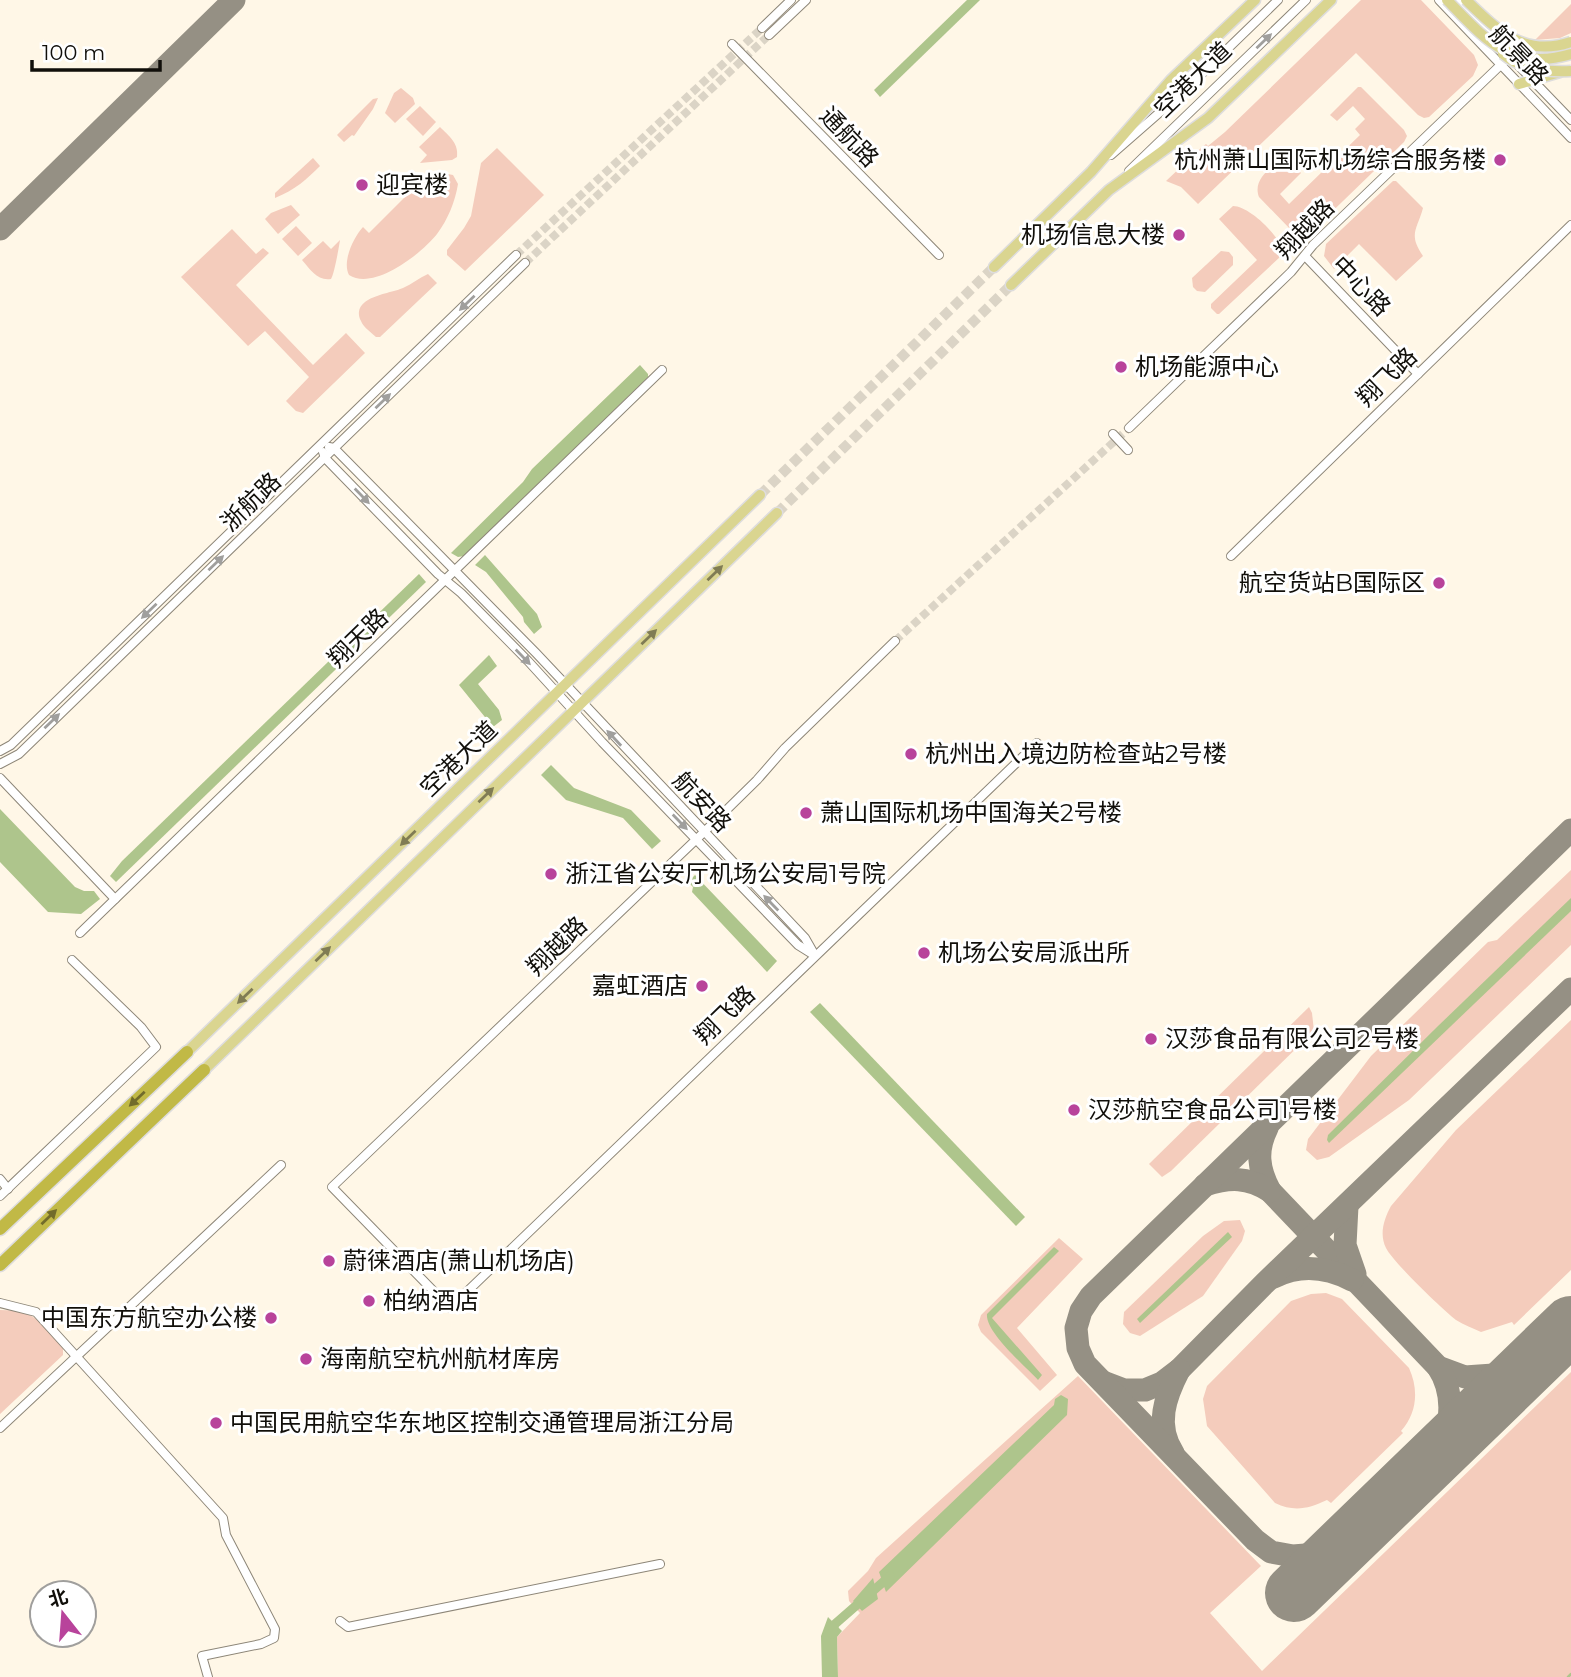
<svg xmlns="http://www.w3.org/2000/svg" width="1571" height="1677" font-family="Montserrat,'Noto Sans SC',sans-serif">
  <style>
    .green { fill: #f4ccbc }
    .water { fill: #aec58c }
    .lines { fill: none; stroke-linecap: round; stroke-linejoin: round }
    .stream { stroke: #aec58c; stroke-width: 2.5 }
    .canal { stroke: #aec58c; stroke-width: 9 }
    .taxiway { stroke: #959084; stroke-width: 23 }
    .runway { stroke: #959084; stroke-width: 58 }
    .minor-tunnel { stroke: #dbd4c6; stroke-width: 8; stroke-dasharray: 8 4; stroke-linecap: butt }
    .major-tunnel { stroke: #dbd4c6; stroke-width: 10; stroke-dasharray: 10 5; stroke-linecap: butt }
    .minor-casing { stroke: #8d8678; stroke-width: 10 }
    .major-casing { stroke: #dedddd; stroke-width: 13 }
    .highway-casing { stroke: #dedddd; stroke-width: 15 }
    .minor { stroke: #fff; stroke-width: 8 }
    .major { stroke: #dad590; stroke-width: 10 }
    .highway { stroke: #c1b946; stroke-width: 12 }
    .major-bridge-casing { stroke: #dedddd; stroke-width: 13; stroke-linecap: butt }
    .major-bridge { stroke: #dad590; stroke-width: 10 }
    .oneway { fill: #a09f9d }
    .oneway2 { fill: #807c54 }
    .oneway3 { fill: #726c2b }
    .poi-dot { fill: #b8439b; stroke: #fff; stroke-width: 2.5 }
    .labels { text-anchor: middle; stroke-width: 6; stroke-linejoin: round; paint-order: stroke }
    .street-label { font-size: 24px; fill: #110f0a; stroke: #fff }
    .poi-label { font-size: 24px; fill: #110f0a; stroke: #fff; text-anchor: start }
  </style>
  <rect width="100%" height="100%" fill="#fff7e7"/>
  <g class="green">
    <path d="M 1361,0 L 1421,0 L 1474,55 L 1478,65 L 1473,76 L 1429,117 L 1424,118 L 1418,115 L 1356,53 L 1198,204 L 1181,187 L 1166,181 L 1201,148 L 1206,144 L 1208,146 L 1225,132 Z"/>
    <path d="M 1571,4 L 1571,33 L 1560,38 L 1535,40 Z"/>
    <path d="M 1358,87 L 1361,87 L 1404,130 L 1407,136 L 1404,142 L 1312,231 L 1306,234 L 1292,231 L 1259,197 C 1252,179 1272,167 1284,156 L 1301,173 L 1280,194 L 1289,204 L 1360,135 L 1355,129 L 1365,119 L 1353,106 L 1337,121 L 1330,115 Z"/>
    <path d="M 401,88 L 413,98 L 415,104 L 395,123 L 385,113 L 394,93 Z"/>
    <path d="M 378,98 L 373,109 L 354,136 L 352,135 L 344,142 L 337,135 L 373,99 Z"/>
    <path d="M 420,106 L 436,122 L 423,136 L 406,119 Z"/>
    <path d="M 440,127 C 449,136 459,143 457,157 L 452,160 L 420,163 L 427,155 L 419,147 Z"/>
    <path d="M 497,148 L 544,195 L 465,271 L 447,255 L 447,250 L 464,228 L 471,216 L 481,163 Z"/>
    <path d="M 313,158 L 320,166 C 307,179 295,190 275,198 L 275,193 Z"/>
    <path d="M 438,172 L 453,175 L 458,184 C 455,202 448,219 437,234 C 421,254 374,291 349,275 C 342,262 353,238 363,227 L 369,233 L 409,193 L 404,187 L 425,175 Z"/>
    <path d="M 1393,181 L 1396,181 L 1423,208 C 1417,230 1408,234 1423,256 L 1396,281 L 1359,244 L 1334,269 L 1324,256 L 1326,244 Z"/>
    <path d="M 291,205 L 300,215 L 278,234 L 265,219 L 271,213 Z"/>
    <path d="M 1233,206 C 1249,206 1279,235 1283,251 L 1280,257 L 1219,314 L 1217,314 L 1211,308 L 1211,304 L 1257,260 L 1219,219 Z"/>
    <path d="M 296,226 L 312,243 L 298,256 L 282,239 Z"/>
    <path d="M 232,229 L 256,254 L 263,248 L 269,253 L 236,285 L 313,365 L 346,333 L 365,353 L 303,413 L 296,411 L 286,401 L 309,377 L 265,331 L 248,346 L 181,277 Z"/>
    <path d="M 340,240 C 339,247 334,275 331,279 C 317,281 311,270 302,260 L 323,241 L 331,249 Z"/>
    <path d="M 1221,251 L 1229,252 L 1233,257 L 1233,265 L 1205,292 L 1197,291 L 1193,287 L 1192,278 Z"/>
    <path d="M 428,274 L 437,283 L 380,337 L 376,337 C 372,333 363,327 361,321 C 350,297 389,294 403,288 C 412,284 419,278 428,274 Z"/>
    <path d="M 1571,870 L 1571,945 L 1409,1100 L 1329,1157 L 1317,1160 L 1306,1150 L 1308,1139 L 1371,1056 L 1488,942 L 1497,940 Z"/>
    <path d="M 1309,1007 L 1312,1013 L 1314,1031 L 1171,1171 L 1162,1177 L 1149,1164 Z"/>
    <path d="M 1571,1020 L 1571,1270 L 1514,1325 L 1512,1322 L 1481,1332 C 1473,1328 1464,1325 1456,1320 C 1443,1310 1393,1262 1386,1248 C 1379,1234 1384,1219 1391,1206 L 1456,1130 Z"/>
    <path d="M 1240,1220 L 1245,1231 L 1242,1241 L 1203,1296 L 1140,1336 L 1130,1333 L 1123,1324 L 1124,1312 L 1203,1236 L 1224,1221 Z"/>
    <path d="M 1059,1238 L 1083,1259 L 1017,1328 L 1057,1375 L 1040,1391 L 981,1332 L 978,1325 L 981,1315 Z"/>
    <path d="M 1326,1293 L 1342,1299 L 1409,1368 C 1419,1390 1417,1413 1401,1431 L 1403,1433 L 1331,1503 L 1327,1500 C 1308,1509 1294,1512 1275,1503 L 1207,1426 L 1203,1399 L 1207,1386 L 1291,1301 L 1311,1294 Z"/>
    <path d="M 0,1310 C 36,1310 40,1322 63,1347 L 63,1355 L 0,1414 Z"/>
    <path d="M 1571,1372 L 1571,1677 L 838,1677 L 837,1637 L 860,1613 L 849,1601 L 848,1591 L 868,1571 L 876,1558 L 1078,1376 L 1261,1566 L 1210,1613 L 1262,1671 Z"/>
  </g>
  <g class="water">
    <path d="M 967,0 L 980,0 L 880,97 L 874,90 Z"/>
    <path d="M 640,365 L 648,374 L 648,377 L 464,556 L 458,557 L 451,553 L 523,482 L 532,469 Z"/>
    <path d="M 485,555 L 537,614 L 542,627 L 534,634 L 524,622 L 523,617 L 486,572 L 475,565 Z"/>
    <path d="M 419,574 L 426,582 L 116,882 L 110,876 L 122,861 Z"/>
    <path d="M 489,655 L 497,666 L 478,684 L 499,710 L 502,720 L 493,727 L 459,685 Z"/>
    <path d="M 551,765 L 574,788 L 631,810 L 661,841 L 652,849 L 623,818 L 566,800 L 541,775 Z"/>
    <path d="M 0,809 L 75,887 L 84,891 L 94,891 L 100,899 L 81,914 L 48,912 L 0,862 Z"/>
    <path d="M 695,875 L 777,961 L 767,972 L 692,892 L 693,887 L 688,882 Z"/>
    <path d="M 1571,898 L 1571,911 L 1329,1143 L 1327,1140 L 1328,1135 L 1437,1027 Z"/>
    <path d="M 820,1003 L 1025,1217 L 1016,1226 L 810,1012 Z"/>
    <path d="M 1228,1232 L 1232,1237 L 1140,1323 L 1137,1319 Z"/>
    <path d="M 1054,1247 L 1059,1251 L 992,1318 L 1042,1375 L 1038,1380 C 1025,1366 985,1332 987,1314 Z"/>
    <path d="M 1061,1395 L 1068,1399 L 1067,1415 L 886,1592 L 879,1572 L 1054,1405 L 1055,1399 Z"/>
    <path d="M 873,1578 L 878,1599 L 862,1611 L 853,1601 Z"/>
    <path d="M 828,1617 L 842,1631 L 837,1637 L 838,1677 L 822,1677 L 821,1636 Z"/>
  </g>
  <g class="lines">
    <path class="stream" d="M 1568,1677 L 1571,1674"/>
    <path class="canal" d="M 832,1634 L 835,1624 L 890,1576"/>
    <g class="taxiway">
      <path d="M 0,229 L 234,0"/>
      <path d="M 1267,1128 C 1256,1150 1258,1169 1270,1191 L 1438,1367 L 1465,1377 L 1522,1373"/>
      <path d="M 1205,1185 C 1230,1177 1248,1177 1270,1191"/>
      <path d="M 1347,1206 L 1345,1245 L 1355,1274"/>
      <path d="M 1274,1277 C 1300,1264 1327,1267 1352,1280"/>
      <path d="M 1438,1367 C 1455,1393 1451,1421 1443,1450"/>
      <path d="M 1103,1382 L 1124,1390 L 1145,1390 L 1162,1383 L 1179,1370 L 1264,1284 L 1571,989"/>
      <path d="M 1173,1453 C 1155,1425 1165,1397 1179,1370"/>
      <path d="M 1352,1537 L 1318,1554 L 1293,1556 L 1271,1552 L 1255,1540 L 1085,1364 L 1078,1348 L 1076,1328 L 1081,1311 L 1091,1296 L 1571,830"/>
    </g>
    <path class="runway" d="M 1294,1593 L 1571,1325"/>
    <g class="minor-tunnel">
      <path d="M 516,255 L 762,28"/>
      <path d="M 525,263 L 769,35"/>
      <path d="M 895,641 L 1129,428"/>
    </g>
    <g class="major-tunnel">
      <path d="M 760,495 L 994,267"/>
      <path d="M 777,513 L 1011,285"/>
    </g>
    <g class="minor-casing">
      <g id="minor">
        <path d="M 1439,0 L 1571,138"/>
        <path d="M 1456,0 L 1491,37"/>
        <path d="M 762,28 L 791,0"/>
        <path d="M 769,35 L 806,0"/>
        <path d="M 732,44 L 939,255"/>
        <path d="M 1517,64 L 1571,120"/>
        <path d="M 1111,155 L 1183,92 L 1278,0"/>
        <path d="M 1129,171 L 1306,0"/>
        <path d="M 1305,256 L 1418,374"/>
        <path d="M 1129,428 L 1291,272 L 1313,245 L 1510,56"/>
        <path d="M 1113,434 L 1128,450"/>
        <path d="M 329,447 L 334,448 L 536,653 L 805,938 L 813,952"/>
        <path d="M 323,452 L 325,458 L 438,574 L 461,593 L 528,661 L 602,742 L 798,945 L 814,955"/>
        <path d="M 1231,556 L 1571,225"/>
        <path d="M 895,641 L 785,748 L 757,780 L 704,832 L 332,1187 L 450,1308 L 1037,743"/>
        <path d="M 0,751 L 11,745 L 516,255"/>
        <path d="M 0,764 L 19,754 L 525,263"/>
        <path d="M 0,778 L 115,899"/>
        <path d="M 80,933 L 662,370"/>
        <path d="M 0,1179 L 8,1189"/>
        <path d="M 0,1196 L 156,1047 L 141,1027 L 72,960"/>
        <path d="M 0,1303 L 36,1312 L 223,1518 L 226,1535 L 275,1629 L 274,1638 L 261,1644 L 202,1656 L 208,1677"/>
        <path d="M 0,1428 L 281,1165"/>
        <path d="M 340,1621 L 348,1627 L 660,1564"/>
      </g>
    </g>
    <g class="major-casing">
      <g id="major">
        <path d="M 1519,84 L 1560,72"/>
        <path d="M 994,267 L 1091,172 L 1171,80 L 1255,0"/>
        <path d="M 1011,285 L 1109,190 L 1208,118 L 1331,0"/>
        <path d="M 187,1052 L 760,495"/>
        <path d="M 204,1070 L 777,513"/>
      </g>
    </g>
    <g class="highway-casing">
      <g id="highway">
        <path d="M 0,1229 L 187,1052"/>
        <path d="M 0,1265 L 204,1070"/>
      </g>
    </g>
    <use href="#minor" class="minor"/>
    <use href="#major" class="major"/>
    <use href="#highway" class="highway"/>
    <g class="major-bridge-casing">
      <g id="major-bridge">
        <path d="M 1447,0 C 1485,39 1511,72 1571,54"/>
        <path d="M 1466,0 C 1497,30 1524,58 1571,42"/>
        <path d="M 1503,54 C 1522,70 1547,72 1571,71"/>
      </g>
    </g>
    <use href="#major-bridge" class="major-bridge"/>
  </g>
  <defs><path id="oneway-solid" d="M-6-.8H1V-3.2L6.5 0L1 3.2V.8H-6Z" transform="scale(1.75)"/></defs>
  <g class="oneway">
    <use href="#oneway-solid" transform="translate(1264 41) rotate(-44)"/>
    <use href="#oneway-solid" transform="translate(467 303) rotate(136)"/>
    <use href="#oneway-solid" transform="translate(383 401) rotate(-44)"/>
    <use href="#oneway-solid" transform="translate(362 496) rotate(46)"/>
    <use href="#oneway-solid" transform="translate(216 563) rotate(-44)"/>
    <use href="#oneway-solid" transform="translate(149 611) rotate(136)"/>
    <use href="#oneway-solid" transform="translate(523 657) rotate(46)"/>
    <use href="#oneway-solid" transform="translate(52 721) rotate(-44)"/>
    <use href="#oneway-solid" transform="translate(614 738) rotate(-133)"/>
    <use href="#oneway-solid" transform="translate(680 822) rotate(46)"/>
    <use href="#oneway-solid" transform="translate(771 903) rotate(-134)"/>
  </g>
  <g class="oneway2">
    <use href="#oneway-solid" transform="translate(715 573) rotate(-44)"/>
    <use href="#oneway-solid" transform="translate(649 637) rotate(-44)"/>
    <use href="#oneway-solid" transform="translate(486 795) rotate(-44)"/>
    <use href="#oneway-solid" transform="translate(408 838) rotate(136)"/>
    <use href="#oneway-solid" transform="translate(323 954) rotate(-44)"/>
    <use href="#oneway-solid" transform="translate(245 996) rotate(136)"/>
  </g>
  <g class="oneway3">
    <use href="#oneway-solid" transform="translate(137 1099) rotate(137)"/>
    <use href="#oneway-solid" transform="translate(49 1217) rotate(-44)"/>
  </g>
  <g class="poi-dot">
    <circle cx="1500" cy="160" r="7"/>
    <circle cx="362" cy="185" r="7"/>
    <circle cx="1179" cy="235" r="7"/>
    <circle cx="1121" cy="367" r="7"/>
    <circle cx="1439" cy="583" r="7"/>
    <circle cx="911" cy="754" r="7"/>
    <circle cx="806" cy="813" r="7"/>
    <circle cx="551" cy="874" r="7"/>
    <circle cx="924" cy="953" r="7"/>
    <circle cx="702" cy="986" r="7"/>
    <circle cx="1151" cy="1039" r="7"/>
    <circle cx="1074" cy="1110" r="7"/>
    <circle cx="329" cy="1261" r="7"/>
    <circle cx="369" cy="1301" r="7"/>
    <circle cx="271" cy="1318" r="7"/>
    <circle cx="306" cy="1359" r="7"/>
    <circle cx="216" cy="1423" r="7"/>
  </g>
  <g class="labels">
    <g class="street-label">
      <text transform="translate(1519 55) rotate(46)" y="8">航景路</text>
      <text transform="translate(1193 80) rotate(-44)" y="8">空港大道</text>
      <text transform="translate(849 137) rotate(46)" y="8">通航路</text>
      <text transform="translate(1305 229) rotate(-46)" y="8">翔越路</text>
      <text transform="translate(1361 286) rotate(46)" y="8">中心路</text>
      <text transform="translate(1387 377) rotate(-44)" y="8">翔飞路</text>
      <text transform="translate(251 502) rotate(-44)" y="8">浙航路</text>
      <text transform="translate(358 638) rotate(-44)" y="8">翔天路</text>
      <text transform="translate(459 759) rotate(-44)" y="8">空港大道</text>
      <text transform="translate(702 802) rotate(47)" y="8">航安路</text>
      <text transform="translate(557 946) rotate(-44)" y="8">翔越路</text>
      <text transform="translate(725 1015) rotate(-44)" y="8">翔飞路</text>
    </g>
    <g class="poi-label">
      <text x="1486" y="168" text-anchor="end">杭州萧山国际机场综合服务楼</text>
      <text x="376" y="193">迎宾楼</text>
      <text x="1165" y="243" text-anchor="end">机场信息大楼</text>
      <text x="1135" y="375">机场能源中心</text>
      <text x="1425" y="591" text-anchor="end">航空货站B国际区</text>
      <text x="925" y="762">杭州出入境边防检查站2号楼</text>
      <text x="820" y="821">萧山国际机场中国海关2号楼</text>
      <text x="565" y="882">浙江省公安厅机场公安局1号院</text>
      <text x="938" y="961">机场公安局派出所</text>
      <text x="688" y="994" text-anchor="end">嘉虹酒店</text>
      <text x="1165" y="1047">汉莎食品有限公司2号楼</text>
      <text x="1088" y="1118">汉莎航空食品公司1号楼</text>
      <text x="343" y="1269">蔚徕酒店(萧山机场店)</text>
      <text x="383" y="1309">柏纳酒店</text>
      <text x="257" y="1326" text-anchor="end">中国东方航空办公楼</text>
      <text x="320" y="1367">海南航空杭州航材库房</text>
      <text x="230" y="1431">中国民用航空华东地区控制交通管理局浙江分局</text>
    </g>
  </g>
  <g transform="translate(63 1614) rotate(343)"><circle r="33" fill="#ffffff" stroke="#a09f9d" stroke-width="2"/>
  <path d="M0-5L12 26L0 18L-12 26Z" fill="#b8439b"/>
  <text y="-10" font-size="19" font-weight="bold" text-anchor="middle" fill="#110f0a">北</text>
  </g>
  <path d="M32 60v10h128v-10" fill="none" stroke="#110f0a" stroke-width="3.5"/>
  <text x="42" y="60" font-size="21" fill="#110f0a" stroke="#ffffff" stroke-width="5" paint-order="stroke">100 m</text>
</svg>
